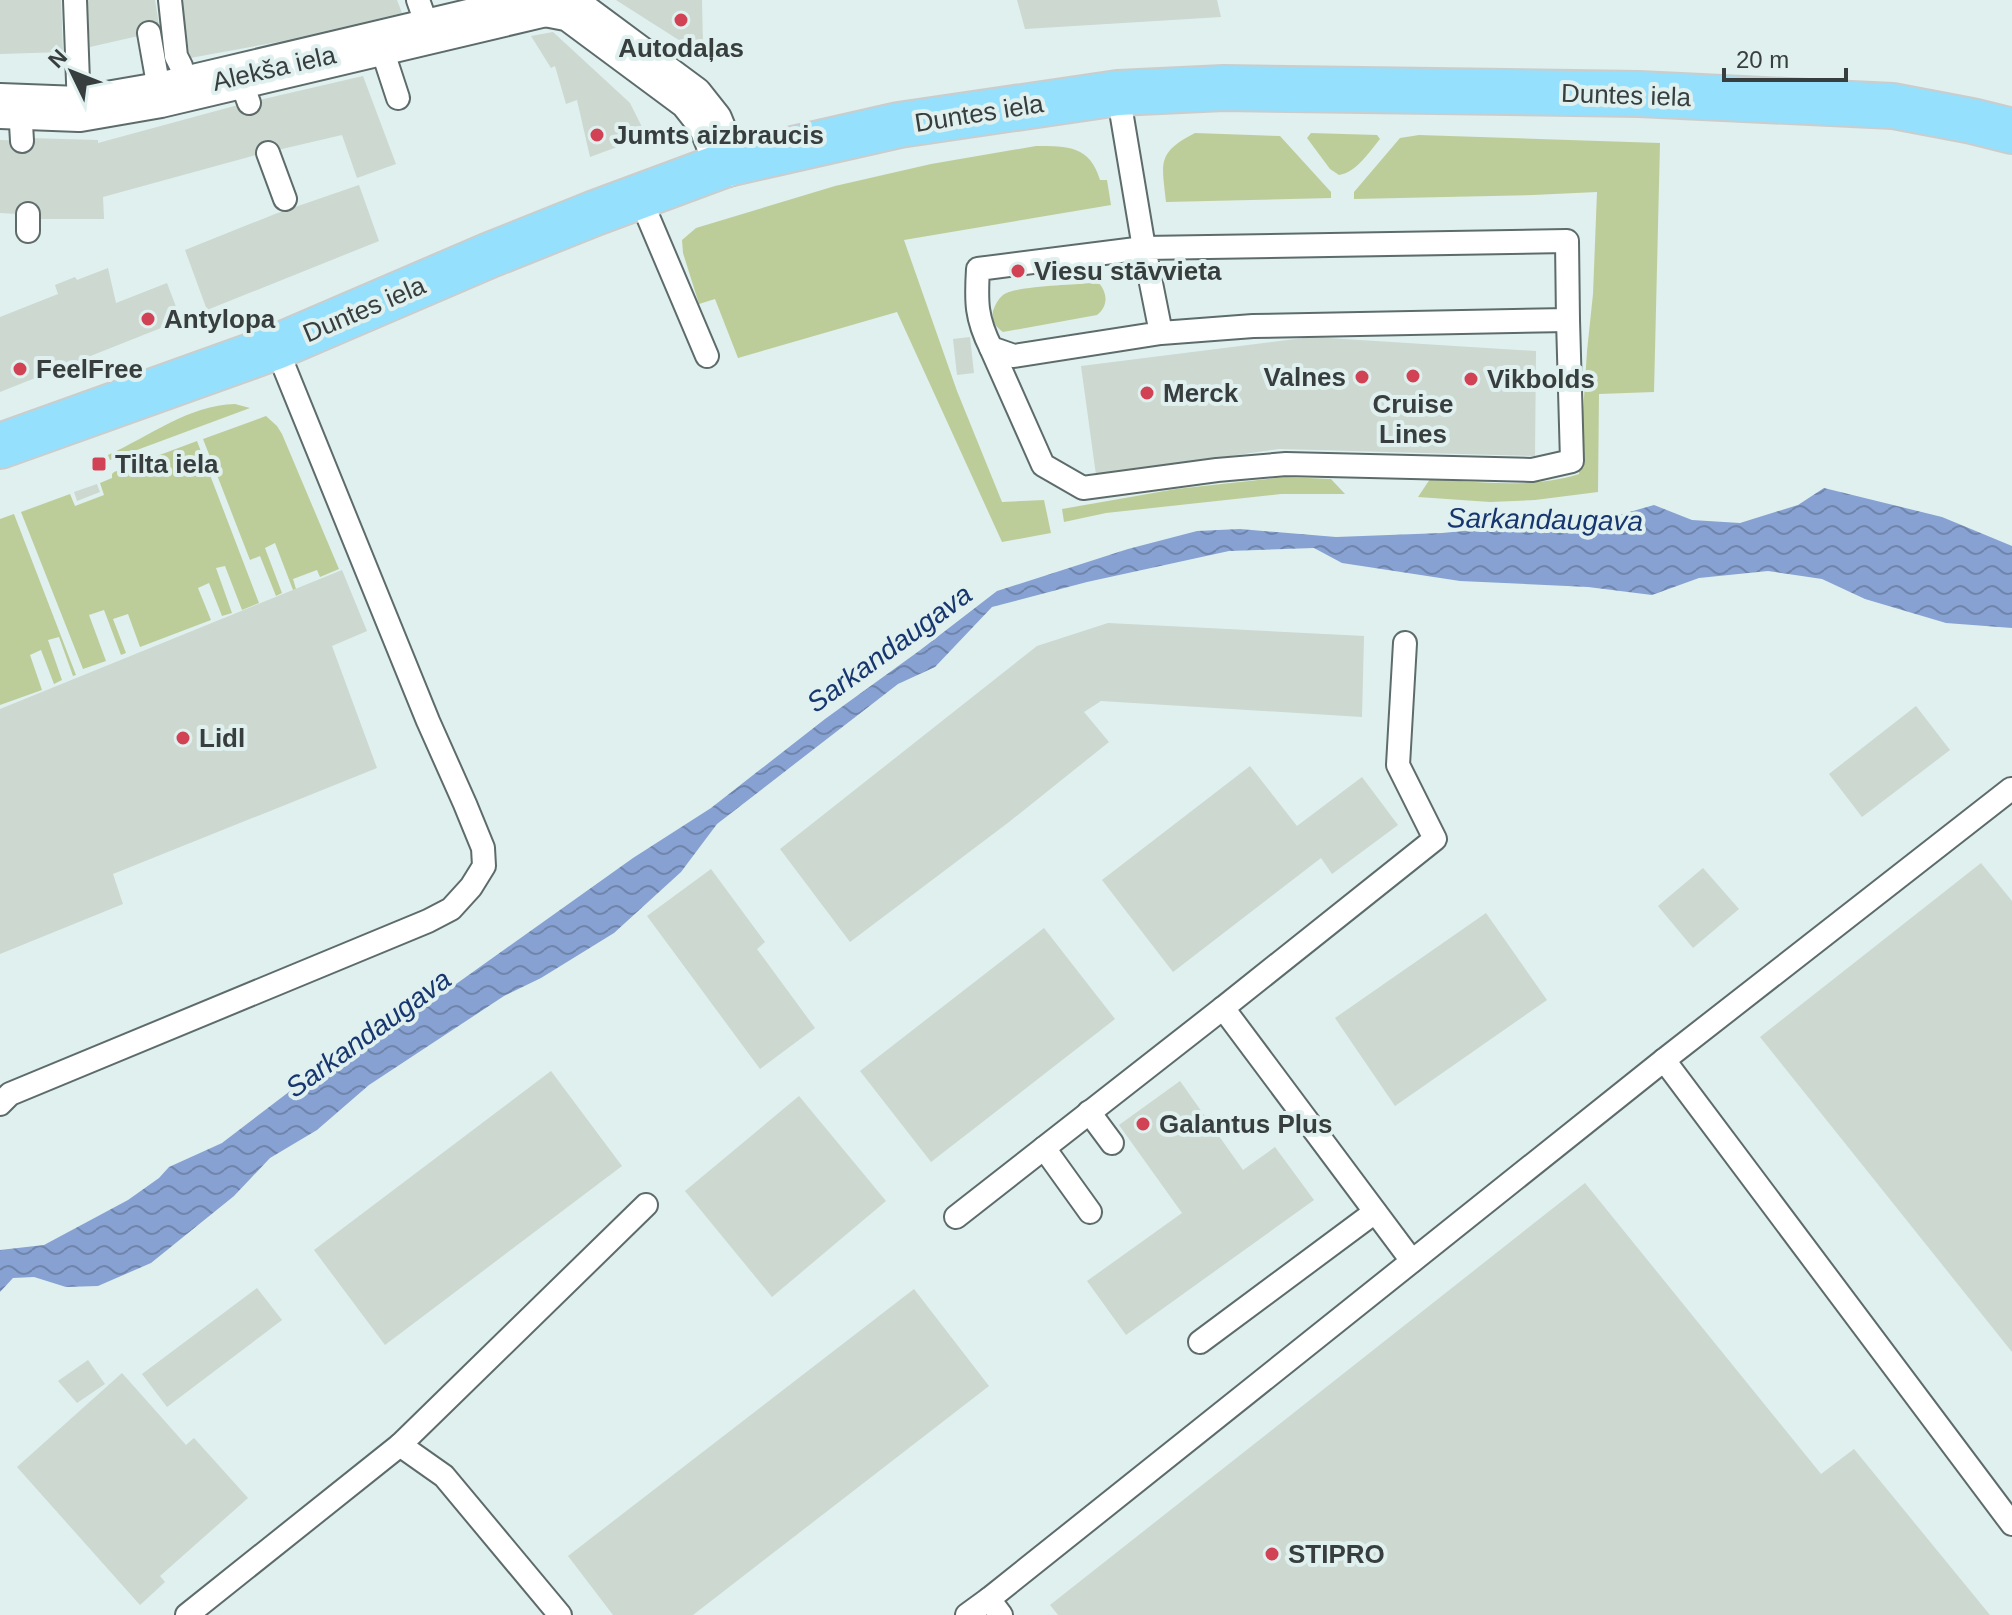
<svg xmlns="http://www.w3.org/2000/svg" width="2012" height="1615" font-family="Helvetica,sans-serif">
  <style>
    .grass { fill: #bdcd9a }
    .water { fill: url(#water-waves) }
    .building { fill: #ccd8d0 }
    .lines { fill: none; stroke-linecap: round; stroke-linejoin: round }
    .lane-casing { stroke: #5d6c6b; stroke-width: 26 }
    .street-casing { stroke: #5d6c6b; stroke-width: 48 }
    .primary-casing { stroke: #cbcdcd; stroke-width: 48 }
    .lane { stroke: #fff; stroke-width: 22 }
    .street { stroke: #fff; stroke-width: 44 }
    .primary { stroke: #95e0fc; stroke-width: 44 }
    .poi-dot { fill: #d24255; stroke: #dff0ef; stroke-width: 3 }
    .labels { text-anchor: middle; stroke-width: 8; stroke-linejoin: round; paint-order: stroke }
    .poi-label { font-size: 26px; font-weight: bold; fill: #373e3d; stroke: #dff0ef; text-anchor: start }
    .street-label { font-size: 26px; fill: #373e3d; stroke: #dff0ef }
    .water-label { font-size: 28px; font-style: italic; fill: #17356e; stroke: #dff0ef }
  </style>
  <defs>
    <pattern id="water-waves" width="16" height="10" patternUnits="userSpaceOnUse" patternTransform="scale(2)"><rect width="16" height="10" fill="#87a2d2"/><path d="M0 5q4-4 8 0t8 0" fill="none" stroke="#6f85ac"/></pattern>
  </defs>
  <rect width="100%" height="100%" fill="#dff0ef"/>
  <g class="grass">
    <path d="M 1195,133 L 1280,136 L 1331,192 L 1331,198 L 1166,202 C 1162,163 1156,153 1195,133 Z"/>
    <path d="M 1311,133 L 1377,135 L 1380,139 C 1369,152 1357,172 1339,175 L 1330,169 L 1307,138 Z"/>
    <path d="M 1419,135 L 1660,143 L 1654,392 L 1599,394 L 1598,492 L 1535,500 L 1490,502 L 1418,497 L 1430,479 C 1479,482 1532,489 1579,474 L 1587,351 L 1593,294 L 1597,192 L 1533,195 L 1354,199 L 1354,192 L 1400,138 Z"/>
    <path d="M 1036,146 C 1068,146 1090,146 1100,180 L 1107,180 L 1111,205 L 904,240 L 957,391 L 1002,502 L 1044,500 L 1051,533 L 1002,542 L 897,312 L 738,358 L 715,299 L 699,304 L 683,253 L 682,240 L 696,228 L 835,186 L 931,164 Z"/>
    <path d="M 1090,283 L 1099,283 C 1108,294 1108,306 1097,315 L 1003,332 C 995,326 991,321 993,311 C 995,305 998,299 1003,295 C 1014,286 1073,285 1090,283 Z"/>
    <path d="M 235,404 L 250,408 L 110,460 L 108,455 C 150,436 189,405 235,404 Z"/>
    <path d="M 266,416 L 277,426 L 282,434 L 339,569 L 320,577 L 317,570 L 293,579 L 296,589 L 293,590 L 275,543 L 265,548 L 282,593 L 276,596 L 260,556 L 250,560 L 203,439 Z"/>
    <path d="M 197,441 L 259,603 L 242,610 L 225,566 L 216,568 L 232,613 L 222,616 L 209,583 L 198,588 L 211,620 L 140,647 L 128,614 L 113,619 L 126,653 L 121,655 L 104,610 L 89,615 L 106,661 L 83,669 L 21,512 L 70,494 L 75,506 L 104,495 L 100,483 L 112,478 L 112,474 L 114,472 Z"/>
    <path d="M 1285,477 L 1331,479 L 1345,494 L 1281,494 L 1106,513 L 1064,522 L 1062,509 L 1176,489 Z"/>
    <path d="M 14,514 L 76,675 L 73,676 L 59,637 L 48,640 L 62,680 L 54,684 L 41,650 L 30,655 L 42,690 L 0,705 L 0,519 Z"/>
  </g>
  <path class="water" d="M 1824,488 L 1942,517 L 2012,546 L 2012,628 L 1946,623 L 1865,599 L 1822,579 L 1768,571 L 1699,578 L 1652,595 L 1588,587 L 1460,581 L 1342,563 L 1314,548 L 1229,551 L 1087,582 L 992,607 L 935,667 L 898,684 L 717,824 L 681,872 L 614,933 L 541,978 L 504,996 L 369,1085 L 317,1130 L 270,1158 L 234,1196 L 151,1263 L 98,1286 L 66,1287 L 34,1277 L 13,1278 L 0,1292 L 0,1250 L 44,1245 L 128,1200 L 159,1178 L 169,1167 L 222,1143 L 294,1088 L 414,1014 L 633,858 L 711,808 L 825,719 L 919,651 L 997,591 L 1128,549 L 1197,531 L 1240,529 L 1336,537 L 1442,533 L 1612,517 L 1654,505 L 1692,520 L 1740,523 L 1798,505 Z"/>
  <g class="building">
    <path d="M 0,0 L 61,0 L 63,52 L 0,54 Z"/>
    <path d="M 87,0 L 155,0 L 160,31 L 90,47 Z"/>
    <path d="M 181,0 L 397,0 L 402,13 L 283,41 L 190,58 Z"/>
    <path d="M 616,0 L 702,0 L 703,46 L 682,42 Z"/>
    <path d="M 1017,0 L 1217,0 L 1221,17 L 1025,29 Z"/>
    <path d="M 553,32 L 630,103 L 642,127 L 636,140 L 590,157 L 577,100 L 566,104 L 555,66 L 551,68 L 531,36 Z"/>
    <path d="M 363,76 L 396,164 L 357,178 L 342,135 L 256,155 L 103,197 L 104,219 L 36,219 L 35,215 L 0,213 L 0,140 L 30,141 L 29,138 L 98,140 L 98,143 L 238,105 Z"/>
    <path d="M 359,185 L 379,241 L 207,310 L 185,250 L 275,214 Z"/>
    <path d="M 108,268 L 116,303 L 167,283 L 181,320 L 0,392 L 0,317 L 58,294 L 55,285 L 75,277 L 77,280 Z"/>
    <path d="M 970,337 L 974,373 L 957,375 L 953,339 Z"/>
    <path d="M 1312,337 L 1536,351 L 1535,456 L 1279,449 L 1096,475 L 1081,366 Z"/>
    <path d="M 97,484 L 100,492 L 77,501 L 74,492 Z"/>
    <path d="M 342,570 L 367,631 L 332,646 L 377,768 L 113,874 L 123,904 L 0,954 L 0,709 Z"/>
    <path d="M 1108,623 L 1364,636 L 1362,717 L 1101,701 L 1084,712 L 1109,742 L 1009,822 L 850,942 L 780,849 L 1037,646 Z"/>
    <path d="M 1916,706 L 1950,750 L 1862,817 L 1829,774 Z"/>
    <path d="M 1250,766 L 1297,826 L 1362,777 L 1398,825 L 1332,874 L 1321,858 L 1173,972 L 1102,880 Z"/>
    <path d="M 1981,863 L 2012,901 L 2012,1352 L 1760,1037 Z"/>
    <path d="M 1703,868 L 1739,909 L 1693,948 L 1658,906 Z"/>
    <path d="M 711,869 L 765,942 L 757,949 L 815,1028 L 760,1069 L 647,916 Z"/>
    <path d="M 1486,913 L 1547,1000 L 1395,1106 L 1335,1018 Z"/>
    <path d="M 1044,928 L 1115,1019 L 931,1162 L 860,1071 Z"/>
    <path d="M 551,1071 L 622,1166 L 385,1345 L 314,1250 Z"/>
    <path d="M 1180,1081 L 1243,1170 L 1275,1147 L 1314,1200 L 1126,1335 L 1087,1281 L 1182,1213 L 1119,1125 Z"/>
    <path d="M 799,1096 L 886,1201 L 772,1297 L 685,1191 Z"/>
    <path d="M 1585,1183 L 1821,1474 L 1854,1449 L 1990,1615 L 1058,1615 L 1050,1605 Z"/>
    <path d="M 257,1288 L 282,1320 L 167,1407 L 142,1374 Z"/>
    <path d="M 914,1289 L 989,1386 L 693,1615 L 613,1615 L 568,1556 Z"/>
    <path d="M 88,1360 L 105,1384 L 77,1403 L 58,1381 Z"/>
    <path d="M 122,1373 L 186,1445 L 194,1438 L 248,1498 L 160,1576 L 165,1582 L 140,1605 L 17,1467 Z"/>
  </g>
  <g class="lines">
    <g class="lane-casing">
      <g id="lane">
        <path d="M 75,0 L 79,109"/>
        <path d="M 170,0 L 176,56 L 181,66 L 185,89"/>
        <path d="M 418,0 L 429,31"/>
        <path d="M 149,33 L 160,95"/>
        <path d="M 380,43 L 398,98"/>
        <path d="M 239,76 L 249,103"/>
        <path d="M 1118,93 L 1144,248 L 1161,333 L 1014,356 L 991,348 C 976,318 976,302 978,269 L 1144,248 L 1567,241 L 1568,320 L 1253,326 L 1161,333"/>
        <path d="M 20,107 L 22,141"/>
        <path d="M 268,153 L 285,199"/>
        <path d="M 640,198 L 707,356"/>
        <path d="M 28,214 L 28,231"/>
        <path d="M 991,348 L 1043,465 L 1083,488 L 1217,470 L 1286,464 L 1532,470 L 1572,461 L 1568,320"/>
        <path d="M 1223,1008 L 1435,839 L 1398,765 L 1405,643"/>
        <path d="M 1664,1060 L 2012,1524"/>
        <path d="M 0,1104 L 10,1094 L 428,921 L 451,909 L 471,887 L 484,866 L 483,848 L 465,804 L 428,721 L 276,347"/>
        <path d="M 1089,1112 L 1112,1143"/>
        <path d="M 1044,1148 L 1090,1212"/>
        <path d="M 956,1217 L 1223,1008 L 1412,1261"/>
        <path d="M 1200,1342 L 1375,1212"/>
        <path d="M 400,1445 L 444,1476 L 560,1615"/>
        <path d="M 989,1599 L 1664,1060 L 2011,789 L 2012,790"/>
        <path d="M 187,1615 L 400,1445 L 646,1205"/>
        <path d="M 967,1615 L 989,1599 L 1001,1615"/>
      </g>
    </g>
    <g class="street-casing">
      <g id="street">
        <path d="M 543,0 L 545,4 L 571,9 L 691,98 L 710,122 L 727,164"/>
        <path d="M 0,106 L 79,109 L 160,95 L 545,4"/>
      </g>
    </g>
    <g class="primary-casing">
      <path id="primary" d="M 0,446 L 276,347 L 490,255 L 595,213 L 727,164 L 899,125 L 1118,93 L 1224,88 L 1639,94 L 1893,106 L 1972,121 L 2012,131"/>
    </g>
    <use href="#lane" class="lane"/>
    <use href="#street" class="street"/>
    <use href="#primary" class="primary"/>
  </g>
  <g class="poi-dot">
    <circle cx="681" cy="20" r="8"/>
    <circle cx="597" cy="135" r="8"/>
    <circle cx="1018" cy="271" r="8"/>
    <circle cx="148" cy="319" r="8"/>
    <circle cx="20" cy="369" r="8"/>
    <circle cx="1413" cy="376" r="8"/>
    <circle cx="1362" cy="377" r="8"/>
    <circle cx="1471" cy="379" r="8"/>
    <circle cx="1147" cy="393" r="8"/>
    <rect x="91" y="456" width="16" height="16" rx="4"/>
    <circle cx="183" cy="738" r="8"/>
    <circle cx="1143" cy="1124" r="8"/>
    <circle cx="1272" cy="1554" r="8"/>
  </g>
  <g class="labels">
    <g class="poi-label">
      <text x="681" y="57" text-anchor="middle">Autodaļas</text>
      <text x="613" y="144">Jumts aizbraucis</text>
      <text x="1034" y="280">Viesu stāvvieta</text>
      <text x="164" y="328">Antylopa</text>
      <text x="36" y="378">FeelFree</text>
      <text x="1346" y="386" text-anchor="end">Valnes</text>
      <text x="1487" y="388">Vikbolds</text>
      <text x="1163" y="402">Merck</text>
      <text x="1413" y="413" text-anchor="middle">Cruise<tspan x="1413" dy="30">Lines</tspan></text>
      <text x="115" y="473">Tilta iela</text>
      <text x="199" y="747">Lidl</text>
      <text x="1159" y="1133">Galantus Plus</text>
      <text x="1288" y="1563">STIPRO</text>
    </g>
    <g class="street-label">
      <text transform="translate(274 68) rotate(-13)" y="9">Alekša iela</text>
      <text transform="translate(1626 95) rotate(2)" y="9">Duntes iela</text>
      <text transform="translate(979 113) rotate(-9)" y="9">Duntes iela</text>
      <text transform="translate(364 309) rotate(-23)" y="9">Duntes iela</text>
    </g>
    <g class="water-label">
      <text transform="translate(1545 519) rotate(1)" y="10">Sarkandaugava</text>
      <text transform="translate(889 648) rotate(-36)" y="10">Sarkandaugava</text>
      <text transform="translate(368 1033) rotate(-36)" y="10">Sarkandaugava</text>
    </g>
  </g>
  <g transform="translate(72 72) rotate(313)" stroke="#dff0ef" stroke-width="6" paint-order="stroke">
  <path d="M0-6L14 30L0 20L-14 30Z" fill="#373e3d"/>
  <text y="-12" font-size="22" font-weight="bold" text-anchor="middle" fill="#373e3d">N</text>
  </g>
  <path d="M1724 68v12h122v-12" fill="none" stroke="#373e3d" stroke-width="4"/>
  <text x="1736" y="68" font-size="24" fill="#373e3d" stroke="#dff0ef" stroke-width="6" paint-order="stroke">20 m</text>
</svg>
